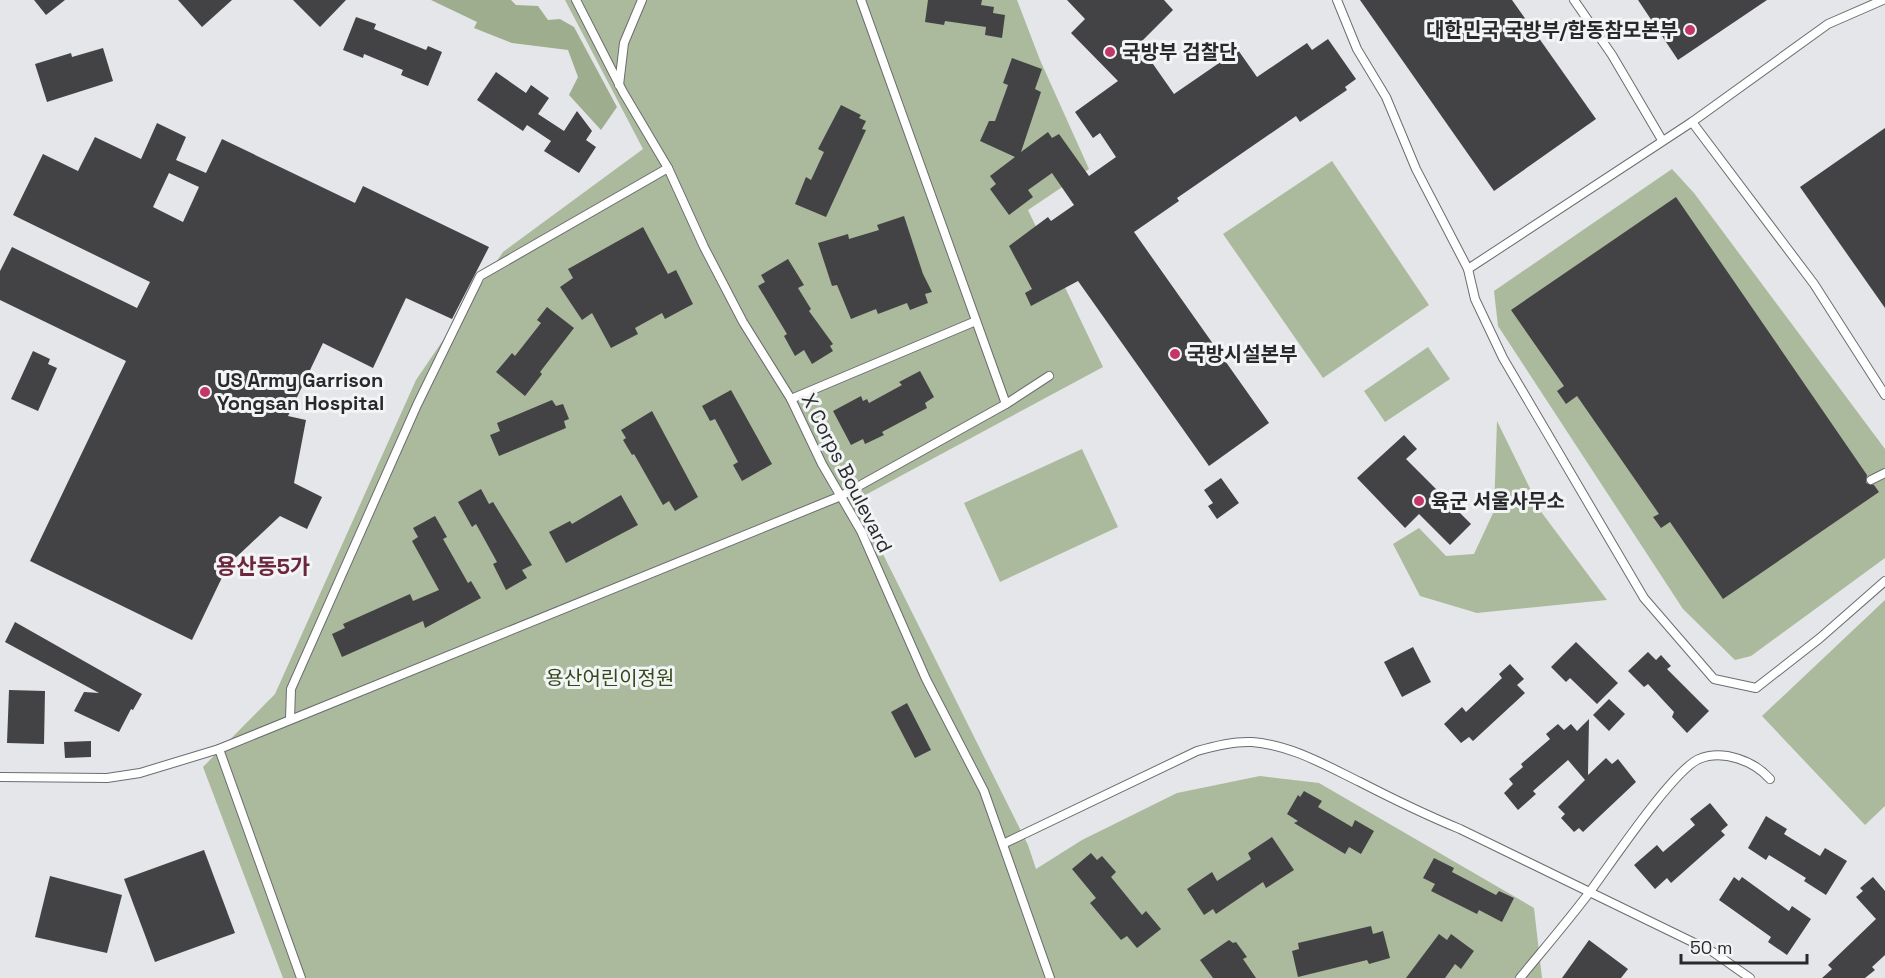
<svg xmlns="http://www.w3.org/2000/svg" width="1885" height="978" font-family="'Space Grotesk','Noto Sans KR',sans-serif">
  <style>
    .green { fill: #abb99d }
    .forest { fill: #9fad8f }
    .building { fill: #434346; fill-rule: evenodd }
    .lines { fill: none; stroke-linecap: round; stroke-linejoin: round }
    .service-casing { stroke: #6b6d6f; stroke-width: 10 }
    .service { stroke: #fff; stroke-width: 8 }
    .poi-dot { fill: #c33669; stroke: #f2f4f6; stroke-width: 2 }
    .labels { text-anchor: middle; stroke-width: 6; stroke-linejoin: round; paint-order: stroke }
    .poi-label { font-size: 20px; font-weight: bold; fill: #28292a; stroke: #f2f4f6; text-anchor: start }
    .street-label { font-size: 20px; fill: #28292a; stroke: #f2f4f6 }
    .park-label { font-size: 20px; fill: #334717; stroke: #f2f4f6 }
    .quarter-label { font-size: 22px; font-weight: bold; fill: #6c273d; stroke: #f2f4f6 }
  </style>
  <rect width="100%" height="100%" fill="#e4e6e9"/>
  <g class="green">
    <path d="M 565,0 L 1017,0 L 1040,60 L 1089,169 L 1028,210 L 1103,367 L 856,500 L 1028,845 L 1036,869 L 1082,840 L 1177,793 L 1260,776 L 1319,783 L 1534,908 L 1542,978 L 283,978 L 203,767 L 275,694 L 416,380 L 503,252 L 643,149 Z"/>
    <path d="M 1332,161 L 1429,305 L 1323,378 L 1223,234 Z"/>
    <path d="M 1672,169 L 1694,193 L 1885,449 L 1885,558 L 1751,656 L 1735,660 L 1683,609 L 1498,326 L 1494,291 Z"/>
    <path d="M 1428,347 L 1450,379 L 1385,422 L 1364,391 Z"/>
    <path d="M 1497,421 L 1542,513 L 1607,600 L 1477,613 L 1420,596 L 1393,544 L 1419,528 L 1446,556 L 1474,554 L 1494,511 Z"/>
    <path d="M 1082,449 L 1118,527 L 1000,582 L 964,503 Z"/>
    <path d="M 1885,600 L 1885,806 L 1865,825 L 1762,716 Z"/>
  </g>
  <path class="forest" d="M 431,0 L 511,0 L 516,5 L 538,6 L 548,20 L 560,19 L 574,27 L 617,107 L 601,130 L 569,95 L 578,77 L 568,50 L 512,43 L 474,28 L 477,22 Z"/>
  <g class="building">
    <path d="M 34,0 L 65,0 L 46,15 Z"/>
    <path d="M 178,0 L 232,0 L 202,27 Z"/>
    <path d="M 293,0 L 346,0 L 320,27 Z"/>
    <path d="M 928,0 L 982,0 L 981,5 L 994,7 L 993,13 L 1005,15 L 1002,38 L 985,35 L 986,27 L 945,21 L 944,25 L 925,22 Z"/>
    <path d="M 1067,0 L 1164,0 L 1173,10 L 1139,44 L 1174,94 L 1238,50 L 1257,77 L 1307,43 L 1312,50 L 1328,39 L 1356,79 L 1345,87 L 1347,90 L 1300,122 L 1296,116 L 1177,198 L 1179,201 L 1134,232 L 1269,423 L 1209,466 L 1078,281 L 1031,306 L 1025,293 L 1032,289 L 1009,246 L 1048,217 L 1051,221 L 1074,205 L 1052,173 L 1028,190 L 1033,197 L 1009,215 L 990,189 L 996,184 L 990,176 L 1015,157 L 980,141 L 989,121 L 995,121 L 1008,85 L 1003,83 L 1012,58 L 1042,69 L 1035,89 L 1041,92 L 1021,152 L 1048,132 L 1052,138 L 1059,134 L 1089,176 L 1116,157 L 1100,133 L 1093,138 L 1075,112 L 1118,81 L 1071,33 L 1085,19 Z"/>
    <path d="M 1360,0 L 1512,0 L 1596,119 L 1494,191 Z"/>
    <path d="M 1638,0 L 1767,0 L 1678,60 Z"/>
    <path d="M 356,17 L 376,24 L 374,29 L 426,50 L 428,46 L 442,52 L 428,86 L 401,75 L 403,70 L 364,54 L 363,58 L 343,50 Z"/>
    <path d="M 103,48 L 113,81 L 47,102 L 35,64 L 71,53 L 72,57 Z"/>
    <path d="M 496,72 L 526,93 L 531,85 L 549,98 L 538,114 L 564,131 L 577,111 L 592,131 L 586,140 L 596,147 L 579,173 L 544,151 L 551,141 L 527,125 L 523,131 L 477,100 Z"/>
    <path d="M 841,105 L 861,115 L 859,118 L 866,121 L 862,129 L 866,130 L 826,217 L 795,204 L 806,177 L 811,180 L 824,152 L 818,149 Z"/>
    <path d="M 157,123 L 186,137 L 176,160 L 206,173 L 222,139 L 355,203 L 363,186 L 489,247 L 452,319 L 406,298 L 373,368 L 323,343 L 288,416 L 306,420 L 294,483 L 322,497 L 307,529 L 280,516 L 228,565 L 192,640 L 30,561 L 126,361 L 0,300 L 0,271 L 12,247 L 137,308 L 150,282 L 13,215 L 43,154 L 78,171 L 95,137 L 141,159 ZM 169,173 L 199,187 L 183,222 L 153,207 Z"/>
    <path d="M 1885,128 L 1885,308 L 1800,187 Z"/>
    <path d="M 1676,197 L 1867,475 L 1866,483 L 1874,485 L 1879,492 L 1723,599 L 1670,522 L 1661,528 L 1653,517 L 1659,514 L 1577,396 L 1566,404 L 1557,391 L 1564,386 L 1511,310 Z"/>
    <path d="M 904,216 L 923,274 L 932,292 L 925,294 L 928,303 L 910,310 L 907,303 L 878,314 L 876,309 L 851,319 L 837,285 L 832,286 L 818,243 L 848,234 L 849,239 L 879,230 L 877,225 Z"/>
    <path d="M 643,227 L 668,274 L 676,270 L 693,304 L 665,319 L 662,313 L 635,328 L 638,334 L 611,348 L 592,313 L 582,320 L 560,287 L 573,278 L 568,269 Z"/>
    <path d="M 788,259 L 804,285 L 798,288 L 811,309 L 809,311 L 833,344 L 830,346 L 833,351 L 812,364 L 804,350 L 795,356 L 784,336 L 787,334 L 758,286 L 765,282 L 761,275 Z"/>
    <path d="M 547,307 L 574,328 L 540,372 L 542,374 L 525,396 L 496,372 L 512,353 L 515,356 L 541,323 L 537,320 Z"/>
    <path d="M 33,351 L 50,359 L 48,364 L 57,368 L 38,411 L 11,399 Z"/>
    <path d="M 920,371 L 934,397 L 925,403 L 927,408 L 882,432 L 884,435 L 865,444 L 863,439 L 851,445 L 833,411 L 861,396 L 863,401 L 867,399 L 869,403 L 902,385 L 899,382 Z"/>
    <path d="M 731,390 L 772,464 L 742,481 L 733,465 L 738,462 L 715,419 L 710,421 L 702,406 Z"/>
    <path d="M 552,400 L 556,406 L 563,404 L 569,419 L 564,421 L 566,428 L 499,456 L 490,435 L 500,431 L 497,423 Z"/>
    <path d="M 652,411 L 698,497 L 675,511 L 669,501 L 663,505 L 634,454 L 632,455 L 623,440 L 626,438 L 621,430 Z"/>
    <path d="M 1404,435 L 1417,449 L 1406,459 L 1471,524 L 1450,545 L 1419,514 L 1405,528 L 1357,478 Z"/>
    <path d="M 1221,478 L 1239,503 L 1217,519 L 1208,506 L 1213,503 L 1204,490 Z"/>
    <path d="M 481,489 L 489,504 L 493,502 L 504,520 L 532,565 L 522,570 L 527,578 L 506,590 L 493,564 L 497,562 L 476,524 L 472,527 L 458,502 Z"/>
    <path d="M 621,495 L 638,525 L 566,563 L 549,532 L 570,521 L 572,524 Z"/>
    <path d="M 435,516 L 447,537 L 443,539 L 468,583 L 471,581 L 481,598 L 425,628 L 423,621 L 342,657 L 332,634 L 345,628 L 343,624 L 410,594 L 413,601 L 439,590 L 412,541 L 418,537 L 413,528 Z"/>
    <path d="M 15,622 L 142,694 L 133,710 L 131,709 L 119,732 L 74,711 L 84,692 L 99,693 L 5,642 Z"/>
    <path d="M 1576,642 L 1618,683 L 1597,704 L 1570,678 L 1566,682 L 1551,667 Z"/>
    <path d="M 1413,647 L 1431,682 L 1402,697 L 1384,662 Z"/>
    <path d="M 1648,652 L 1656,660 L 1661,655 L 1671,666 L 1667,669 L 1709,711 L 1687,733 L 1672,717 L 1674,712 L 1648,684 L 1644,687 L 1628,671 Z"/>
    <path d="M 1510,664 L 1524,679 L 1517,685 L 1525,693 L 1473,741 L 1469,737 L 1461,743 L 1444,724 L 1462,707 L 1466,712 L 1502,678 L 1499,674 Z"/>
    <path d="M 9,690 L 45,691 L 44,744 L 7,743 Z"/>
    <path d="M 1609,699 L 1625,714 L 1609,731 L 1593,715 Z"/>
    <path d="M 907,703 L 931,750 L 915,758 L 891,712 Z"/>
    <path d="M 1589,719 L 1588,775 L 1606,758 L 1612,764 L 1618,759 L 1636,782 L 1583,832 L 1579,828 L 1574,832 L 1561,818 L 1565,814 L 1558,807 L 1585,780 L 1568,760 L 1533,791 L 1536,794 L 1518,810 L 1504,793 L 1513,784 L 1509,779 L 1523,767 L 1521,764 L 1550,739 L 1546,734 L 1558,724 L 1564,730 L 1571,724 L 1577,731 Z"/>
    <path d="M 91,741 L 91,757 L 65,758 L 64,742 Z"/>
    <path d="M 1304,791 L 1322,801 L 1318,807 L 1352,827 L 1355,820 L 1374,831 L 1361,854 L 1349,847 L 1345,854 L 1294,823 L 1298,821 L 1287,814 L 1298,795 L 1300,797 Z"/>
    <path d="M 1710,803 L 1728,825 L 1721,831 L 1725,835 L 1671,883 L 1667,878 L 1655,889 L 1634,865 L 1657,845 L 1663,852 L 1695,825 L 1690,819 Z"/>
    <path d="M 1766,816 L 1787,829 L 1784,834 L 1820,856 L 1825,848 L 1847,861 L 1826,895 L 1804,881 L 1806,878 L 1769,855 L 1766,860 L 1748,848 Z"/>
    <path d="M 1272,837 L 1294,870 L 1266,888 L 1263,882 L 1216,914 L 1213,909 L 1204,915 L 1187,889 L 1212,872 L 1217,881 L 1251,859 L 1248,853 Z"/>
    <path d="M 204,850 L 235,933 L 155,962 L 124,879 Z"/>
    <path d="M 1091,853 L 1097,860 L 1102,856 L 1116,872 L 1111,877 L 1142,915 L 1146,911 L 1161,929 L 1137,948 L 1127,936 L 1121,940 L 1090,903 L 1096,898 L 1072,869 Z"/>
    <path d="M 1434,858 L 1454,868 L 1452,872 L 1496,895 L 1499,891 L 1514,898 L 1502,922 L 1479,910 L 1477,914 L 1431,891 L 1435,884 L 1423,878 Z"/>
    <path d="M 50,876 L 122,895 L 107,953 L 35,937 Z"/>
    <path d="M 1734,877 L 1739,881 L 1742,877 L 1789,911 L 1792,906 L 1811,919 L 1787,955 L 1768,942 L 1771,937 L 1719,900 Z"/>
    <path d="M 1873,877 L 1885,891 L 1885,955 L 1872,967 L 1875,970 L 1865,978 L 1822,978 L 1832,969 L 1828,965 L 1876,919 L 1856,897 L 1863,891 L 1860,888 Z"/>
    <path d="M 1371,926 L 1373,934 L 1383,931 L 1390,958 L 1369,964 L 1367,960 L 1298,977 L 1292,951 L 1299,949 L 1298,943 Z"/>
    <path d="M 1439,934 L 1447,940 L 1451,934 L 1474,951 L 1461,969 L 1455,964 L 1445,978 L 1406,978 Z"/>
    <path d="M 1229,940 L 1233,943 L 1236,942 L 1247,957 L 1243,959 L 1256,978 L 1213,978 L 1200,960 Z"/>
    <path d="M 1589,940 L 1628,969 L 1621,978 L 1562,978 Z"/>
  </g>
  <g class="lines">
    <g class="service-casing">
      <g id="service">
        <path d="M 576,0 L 623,92 L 668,168 L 704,247 L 743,322 L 791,399 L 822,464 L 861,531 L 926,679 L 984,791 L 1050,978"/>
        <path d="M 861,0 L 1006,404"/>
        <path d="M 1337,0 L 1357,49 L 1386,97 L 1416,169 L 1468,269 L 1475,299 L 1503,358 L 1644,598 L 1714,679 L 1756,688 L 1820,638 L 1885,581"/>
        <path d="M 1574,0 L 1612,55 L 1662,140"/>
        <path d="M 619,85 L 624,43 L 642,0"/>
        <path d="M 1692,122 L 1814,284 L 1885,395"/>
        <path d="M 1468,269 L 1692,122 L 1828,24 L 1883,0"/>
        <path d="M 791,399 L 976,321"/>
        <path d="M 1871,480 L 1885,473"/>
        <path d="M 290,719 L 291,689 L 417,405 L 480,276 L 668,168"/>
        <path d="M 0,777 L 107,778 L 140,773 L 219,749"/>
        <path d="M 1003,844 L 1197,751 C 1214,746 1234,741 1252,742 C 1291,745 1325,765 1360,782 C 1393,799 1426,815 1460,829 L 1713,952 L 1750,978"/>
        <path d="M 301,978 L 219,749 L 841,496 L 1006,404 L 1049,376"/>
        <path d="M 1520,978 C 1543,950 1567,922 1589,893 C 1609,866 1673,770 1699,759 C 1723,749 1754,761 1770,779"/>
      </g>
    </g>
    <use href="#service" class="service"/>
  </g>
  <g class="poi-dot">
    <circle cx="1690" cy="30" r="6"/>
    <circle cx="1110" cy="52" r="6"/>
    <circle cx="1175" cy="354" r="6"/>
    <circle cx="205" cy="392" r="6"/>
    <circle cx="1419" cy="501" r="6"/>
  </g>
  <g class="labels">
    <g class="poi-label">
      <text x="1678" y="37" text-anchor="end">대한민국 국방부/합동참모본부</text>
      <text x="1122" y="59">국방부 검찰단</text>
      <text x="1187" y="361">국방시설본부</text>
      <text x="217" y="387">US Army Garrison<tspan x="217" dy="23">Yongsan Hospital</tspan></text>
      <text x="1431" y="508">육군 서울사무소</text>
    </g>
    <g class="street-label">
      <text transform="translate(847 473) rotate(63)" y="7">X Corps Boulevard</text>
    </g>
    <g class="park-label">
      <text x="610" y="685">용산어린이정원</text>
    </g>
    <g class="quarter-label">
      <text x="263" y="574">용산동5가</text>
    </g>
  </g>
  <path d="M1681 954v9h126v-9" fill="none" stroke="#28292a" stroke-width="3"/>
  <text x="1690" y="954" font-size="18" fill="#28292a" stroke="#f2f4f6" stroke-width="4.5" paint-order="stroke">50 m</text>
</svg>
